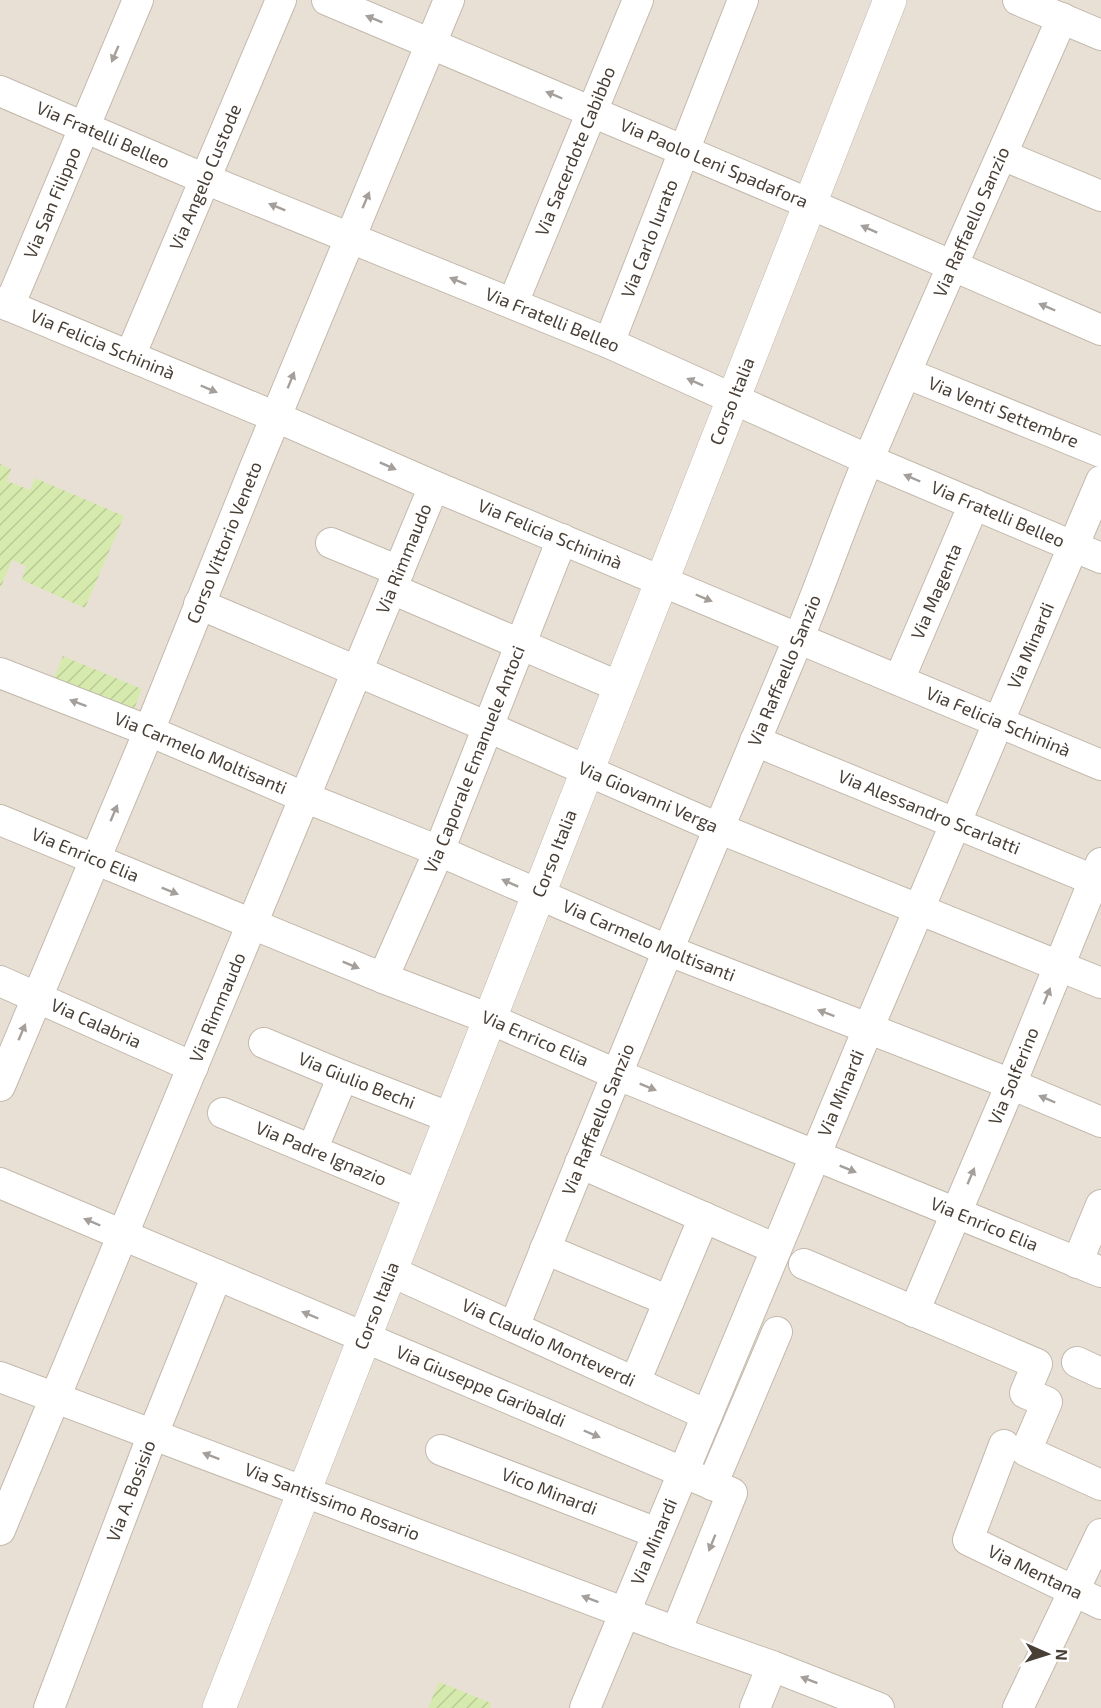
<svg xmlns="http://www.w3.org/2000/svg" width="1101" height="1708" font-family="'Exo 2',sans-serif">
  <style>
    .residential { fill: #e9e0d5 }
    .garden { fill: url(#garden-furrows) }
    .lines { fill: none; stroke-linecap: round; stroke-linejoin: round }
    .minor-casing { stroke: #c3b9ac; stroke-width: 32 }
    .tertiary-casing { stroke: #c3b9ac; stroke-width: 34 }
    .minor { stroke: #fff; stroke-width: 30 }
    .tertiary { stroke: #fff; stroke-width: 33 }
    .oneway { fill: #a49f9a }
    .labels { text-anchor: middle; stroke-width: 6; stroke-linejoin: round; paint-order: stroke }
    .street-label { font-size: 18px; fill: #483f36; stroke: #fff }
  </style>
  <defs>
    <pattern id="garden-furrows" width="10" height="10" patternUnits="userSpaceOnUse" patternTransform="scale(1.5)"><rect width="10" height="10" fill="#d6eaae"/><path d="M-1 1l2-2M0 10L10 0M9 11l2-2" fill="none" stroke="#b9ca96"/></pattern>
  </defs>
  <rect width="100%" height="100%" fill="#f4efe7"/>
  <rect class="residential" x="0" y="0" width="1101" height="1708"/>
  <g class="garden">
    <path d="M 0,464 L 11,469 L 7,481 L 30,490 L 35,478 L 124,516 L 85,608 L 22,580 L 26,566 L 12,560 L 0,589 Z"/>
    <path d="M 63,656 L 142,689 L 131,717 L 51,685 Z"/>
    <path d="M 439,1682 L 491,1703 L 490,1708 L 428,1708 Z"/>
  </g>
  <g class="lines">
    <g class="minor-casing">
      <g id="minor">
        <path id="s1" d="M 327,0 L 810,204 L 1101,330"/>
        <path d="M 1018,0 L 1101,35"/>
        <path id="s2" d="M 0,91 L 205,179 L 609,343 L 869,460 L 1101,558"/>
        <path d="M 1002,155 L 1101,196"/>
        <path id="s3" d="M 0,302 L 276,417 L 434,486 L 1101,765"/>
        <path id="s4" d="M 513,303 L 638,0"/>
        <path id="s5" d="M 9,306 L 138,0"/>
        <path id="s6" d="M 609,343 L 743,0"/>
        <path id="s7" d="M 130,356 L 281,0"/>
        <path id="s8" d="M 906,373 L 1101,452"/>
        <path d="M 331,543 L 399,571"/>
        <path d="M 392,589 L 620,687"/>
        <path id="s9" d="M 199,604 L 488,727 L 718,828 L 1101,983"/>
        <path id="s10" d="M 0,673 L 149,731 L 304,797 L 439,851 L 667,950 L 1011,1084 L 1101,1122"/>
        <path id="s11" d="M 899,680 L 974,504"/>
        <path id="s12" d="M 755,741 L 1101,883"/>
        <path id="s13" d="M 0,820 L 383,978 L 490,1019 L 616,1074 L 1101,1272"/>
        <path id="s14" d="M 383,978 L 439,851 L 562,539"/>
        <path id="s15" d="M 0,981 L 193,1067"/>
        <path id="s16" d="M 264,1043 L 343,1076 L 451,1118"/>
        <path id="s17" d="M 0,1086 L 149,731 L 255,467 L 449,0"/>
        <path id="s18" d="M 223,1113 L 420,1195"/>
        <path d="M 312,1150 L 343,1076"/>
        <path d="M 580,1163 L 776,1249"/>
        <path id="s19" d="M 0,1183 L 732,1493 L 676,1632 L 0,1377"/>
        <path d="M 545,1249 L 669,1301"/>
        <path d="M 1077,1263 L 1101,1205"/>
        <path d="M 804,1264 L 1037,1364 L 1025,1393 L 1047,1402 L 1026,1451 L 1101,1485"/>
        <path id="s20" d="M 390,1271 L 707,1415"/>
        <path id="s21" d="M 914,1312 L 1011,1084 L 1101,863"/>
        <path id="s22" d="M 514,1327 C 606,1098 701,870 797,642 C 823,580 844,517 870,456 C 932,309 998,164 1062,18"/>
        <path d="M 1077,1362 L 1101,1373"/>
        <path d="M 635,1382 L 704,1217"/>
        <path id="s23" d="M 1004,1445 L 968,1540 L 1101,1604"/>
        <path id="s24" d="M 441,1450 L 657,1533"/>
        <path d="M 712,1485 L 777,1332"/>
        <path id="s25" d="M 0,1530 C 144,1182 291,835 434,486"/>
        <path d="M 676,1632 L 772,1666 L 879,1708"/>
        <path id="s26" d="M 49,1708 L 153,1434 L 217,1275"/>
        <path id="s27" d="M 585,1708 L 868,1029 L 1101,481"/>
        <path d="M 755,1708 L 772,1666"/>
        <path d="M 1018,1708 L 1101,1534"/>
      </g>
    </g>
    <g class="tertiary-casing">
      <g id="tertiary">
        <path id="s28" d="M 219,1708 L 890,0"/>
      </g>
    </g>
    <use href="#minor" class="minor"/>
    <use href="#tertiary" class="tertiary"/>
  </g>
  <defs><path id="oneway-solid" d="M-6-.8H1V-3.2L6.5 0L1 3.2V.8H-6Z" transform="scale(1.5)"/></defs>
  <g class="oneway">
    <use href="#oneway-solid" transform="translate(374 19) rotate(-158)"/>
    <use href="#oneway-solid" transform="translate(115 54) rotate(113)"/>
    <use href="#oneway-solid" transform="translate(554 95) rotate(-157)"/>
    <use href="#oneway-solid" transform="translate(366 200) rotate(-67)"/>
    <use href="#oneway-solid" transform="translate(277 207) rotate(-158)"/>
    <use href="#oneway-solid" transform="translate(869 229) rotate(-156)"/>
    <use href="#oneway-solid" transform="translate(458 281) rotate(-158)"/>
    <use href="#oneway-solid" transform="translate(1047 307) rotate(-157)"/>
    <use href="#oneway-solid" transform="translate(291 380) rotate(-68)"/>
    <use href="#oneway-solid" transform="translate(695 382) rotate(-156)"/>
    <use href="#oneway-solid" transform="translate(209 389) rotate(23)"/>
    <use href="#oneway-solid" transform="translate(388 466) rotate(24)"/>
    <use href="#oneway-solid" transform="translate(912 478) rotate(-157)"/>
    <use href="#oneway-solid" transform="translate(704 598) rotate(23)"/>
    <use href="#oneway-solid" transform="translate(78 703) rotate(-159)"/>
    <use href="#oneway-solid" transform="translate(114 813) rotate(-67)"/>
    <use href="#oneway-solid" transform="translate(510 883) rotate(-156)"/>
    <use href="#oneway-solid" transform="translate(170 891) rotate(22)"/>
    <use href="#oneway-solid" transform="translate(351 965) rotate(22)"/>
    <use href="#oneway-solid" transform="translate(1047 996) rotate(-68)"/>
    <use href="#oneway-solid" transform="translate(826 1013) rotate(-159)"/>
    <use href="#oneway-solid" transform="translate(22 1032) rotate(-67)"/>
    <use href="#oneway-solid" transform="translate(648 1087) rotate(22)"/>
    <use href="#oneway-solid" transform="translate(1047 1099) rotate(-157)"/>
    <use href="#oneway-solid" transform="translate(848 1169) rotate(22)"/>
    <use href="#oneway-solid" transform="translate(971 1176) rotate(-67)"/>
    <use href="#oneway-solid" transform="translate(92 1222) rotate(-157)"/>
    <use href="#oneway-solid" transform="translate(310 1315) rotate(-157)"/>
    <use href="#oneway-solid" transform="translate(592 1434) rotate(23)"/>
    <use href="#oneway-solid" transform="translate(211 1456) rotate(-159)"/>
    <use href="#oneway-solid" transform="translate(712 1543) rotate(112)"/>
    <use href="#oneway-solid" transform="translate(590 1599) rotate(-159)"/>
    <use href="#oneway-solid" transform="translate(809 1680) rotate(-159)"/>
  </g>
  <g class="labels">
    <g class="street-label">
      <text dy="6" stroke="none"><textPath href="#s2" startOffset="112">Via Fratelli Belleo</textPath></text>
      <text dy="6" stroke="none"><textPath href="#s4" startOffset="164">Via Sacerdote Cabibbo</textPath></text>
      <text dy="6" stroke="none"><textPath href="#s1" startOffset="420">Via Paolo Leni Spadafora</textPath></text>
      <text dy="6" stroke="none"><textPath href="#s7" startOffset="194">Via Angelo Custode</textPath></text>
      <text dy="6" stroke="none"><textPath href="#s5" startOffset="112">Via San Filippo</textPath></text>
      <text dy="6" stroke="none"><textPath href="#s22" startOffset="1196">Via Raffaello Sanzio</textPath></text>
      <text dy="6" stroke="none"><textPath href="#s6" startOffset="112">Via Carlo Iurato</textPath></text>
      <text dy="6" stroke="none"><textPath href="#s2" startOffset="598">Via Fratelli Belleo</textPath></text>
      <text dy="6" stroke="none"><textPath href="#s3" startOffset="111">Via Felicia Schininà</textPath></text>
      <text dy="6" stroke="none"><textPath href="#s28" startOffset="1404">Corso Italia</textPath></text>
      <text dy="6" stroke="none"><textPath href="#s8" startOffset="105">Via Venti Settembre</textPath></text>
      <text dy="6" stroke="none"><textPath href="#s2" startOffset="1084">Via Fratelli Belleo</textPath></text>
      <text dy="6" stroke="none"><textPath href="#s3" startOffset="597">Via Felicia Schininà</textPath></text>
      <text dy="6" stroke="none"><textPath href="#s17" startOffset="588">Corso Vittorio Veneto</textPath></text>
      <text dy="6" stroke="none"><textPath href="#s25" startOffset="1052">Via Rimmaudo</textPath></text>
      <text dy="6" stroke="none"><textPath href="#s11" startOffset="96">Via Magenta</textPath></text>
      <text dy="6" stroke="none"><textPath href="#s27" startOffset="1152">Via Minardi</textPath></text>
      <text dy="6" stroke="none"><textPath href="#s22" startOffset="710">Via Raffaello Sanzio</textPath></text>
      <text dy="6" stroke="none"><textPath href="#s3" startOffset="1083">Via Felicia Schininà</textPath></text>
      <text dy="6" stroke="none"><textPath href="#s10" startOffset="216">Via Carmelo Moltisanti</textPath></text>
      <text dy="6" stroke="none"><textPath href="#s14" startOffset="237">Via Caporale Emanuele Antoci</textPath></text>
      <text dy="6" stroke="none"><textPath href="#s9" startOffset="489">Via Giovanni Verga</textPath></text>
      <text dy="6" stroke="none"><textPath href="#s12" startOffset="188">Via Alessandro Scarlatti</textPath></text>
      <text dy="6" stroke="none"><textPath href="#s28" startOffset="918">Corso Italia</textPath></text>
      <text dy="6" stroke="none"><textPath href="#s13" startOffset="92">Via Enrico Elia</textPath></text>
      <text dy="6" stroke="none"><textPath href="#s10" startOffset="702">Via Carmelo Moltisanti</textPath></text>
      <text dy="6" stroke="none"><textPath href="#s25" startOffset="566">Via Rimmaudo</textPath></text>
      <text dy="6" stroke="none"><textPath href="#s15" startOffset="105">Via Calabria</textPath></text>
      <text dy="6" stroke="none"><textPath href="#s13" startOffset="578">Via Enrico Elia</textPath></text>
      <text dy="6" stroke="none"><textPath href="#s21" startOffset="256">Via Solferino</textPath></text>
      <text dy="6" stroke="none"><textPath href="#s16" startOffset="100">Via Giulio Bechi</textPath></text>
      <text dy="6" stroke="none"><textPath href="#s27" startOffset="666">Via Minardi</textPath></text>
      <text dy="6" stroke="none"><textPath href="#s22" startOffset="224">Via Raffaello Sanzio</textPath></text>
      <text dy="6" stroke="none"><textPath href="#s18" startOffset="106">Via Padre Ignazio</textPath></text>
      <text dy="6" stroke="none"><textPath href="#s13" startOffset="1064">Via Enrico Elia</textPath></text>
      <text dy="6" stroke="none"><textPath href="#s28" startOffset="432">Corso Italia</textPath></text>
      <text dy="6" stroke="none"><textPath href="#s20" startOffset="174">Via Claudio Monteverdi</textPath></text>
      <text dy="6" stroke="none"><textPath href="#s19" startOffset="522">Via Giuseppe Garibaldi</textPath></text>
      <text dy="6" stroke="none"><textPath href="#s26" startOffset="232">Via A. Bosisio</textPath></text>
      <text dy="6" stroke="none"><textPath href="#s24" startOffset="116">Vico Minardi</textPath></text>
      <text transform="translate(332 1502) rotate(21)" y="6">Via Santissimo Rosario</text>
      <text dy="6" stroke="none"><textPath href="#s27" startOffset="180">Via Minardi</textPath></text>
      <text dy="6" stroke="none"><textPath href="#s23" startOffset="176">Via Mentana</textPath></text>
    </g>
  </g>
  <g transform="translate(1047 1654) rotate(93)" stroke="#ffffff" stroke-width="4.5" paint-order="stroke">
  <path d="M0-4.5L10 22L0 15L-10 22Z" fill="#483f36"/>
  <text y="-9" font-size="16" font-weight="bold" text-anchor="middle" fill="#483f36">N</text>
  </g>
</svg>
